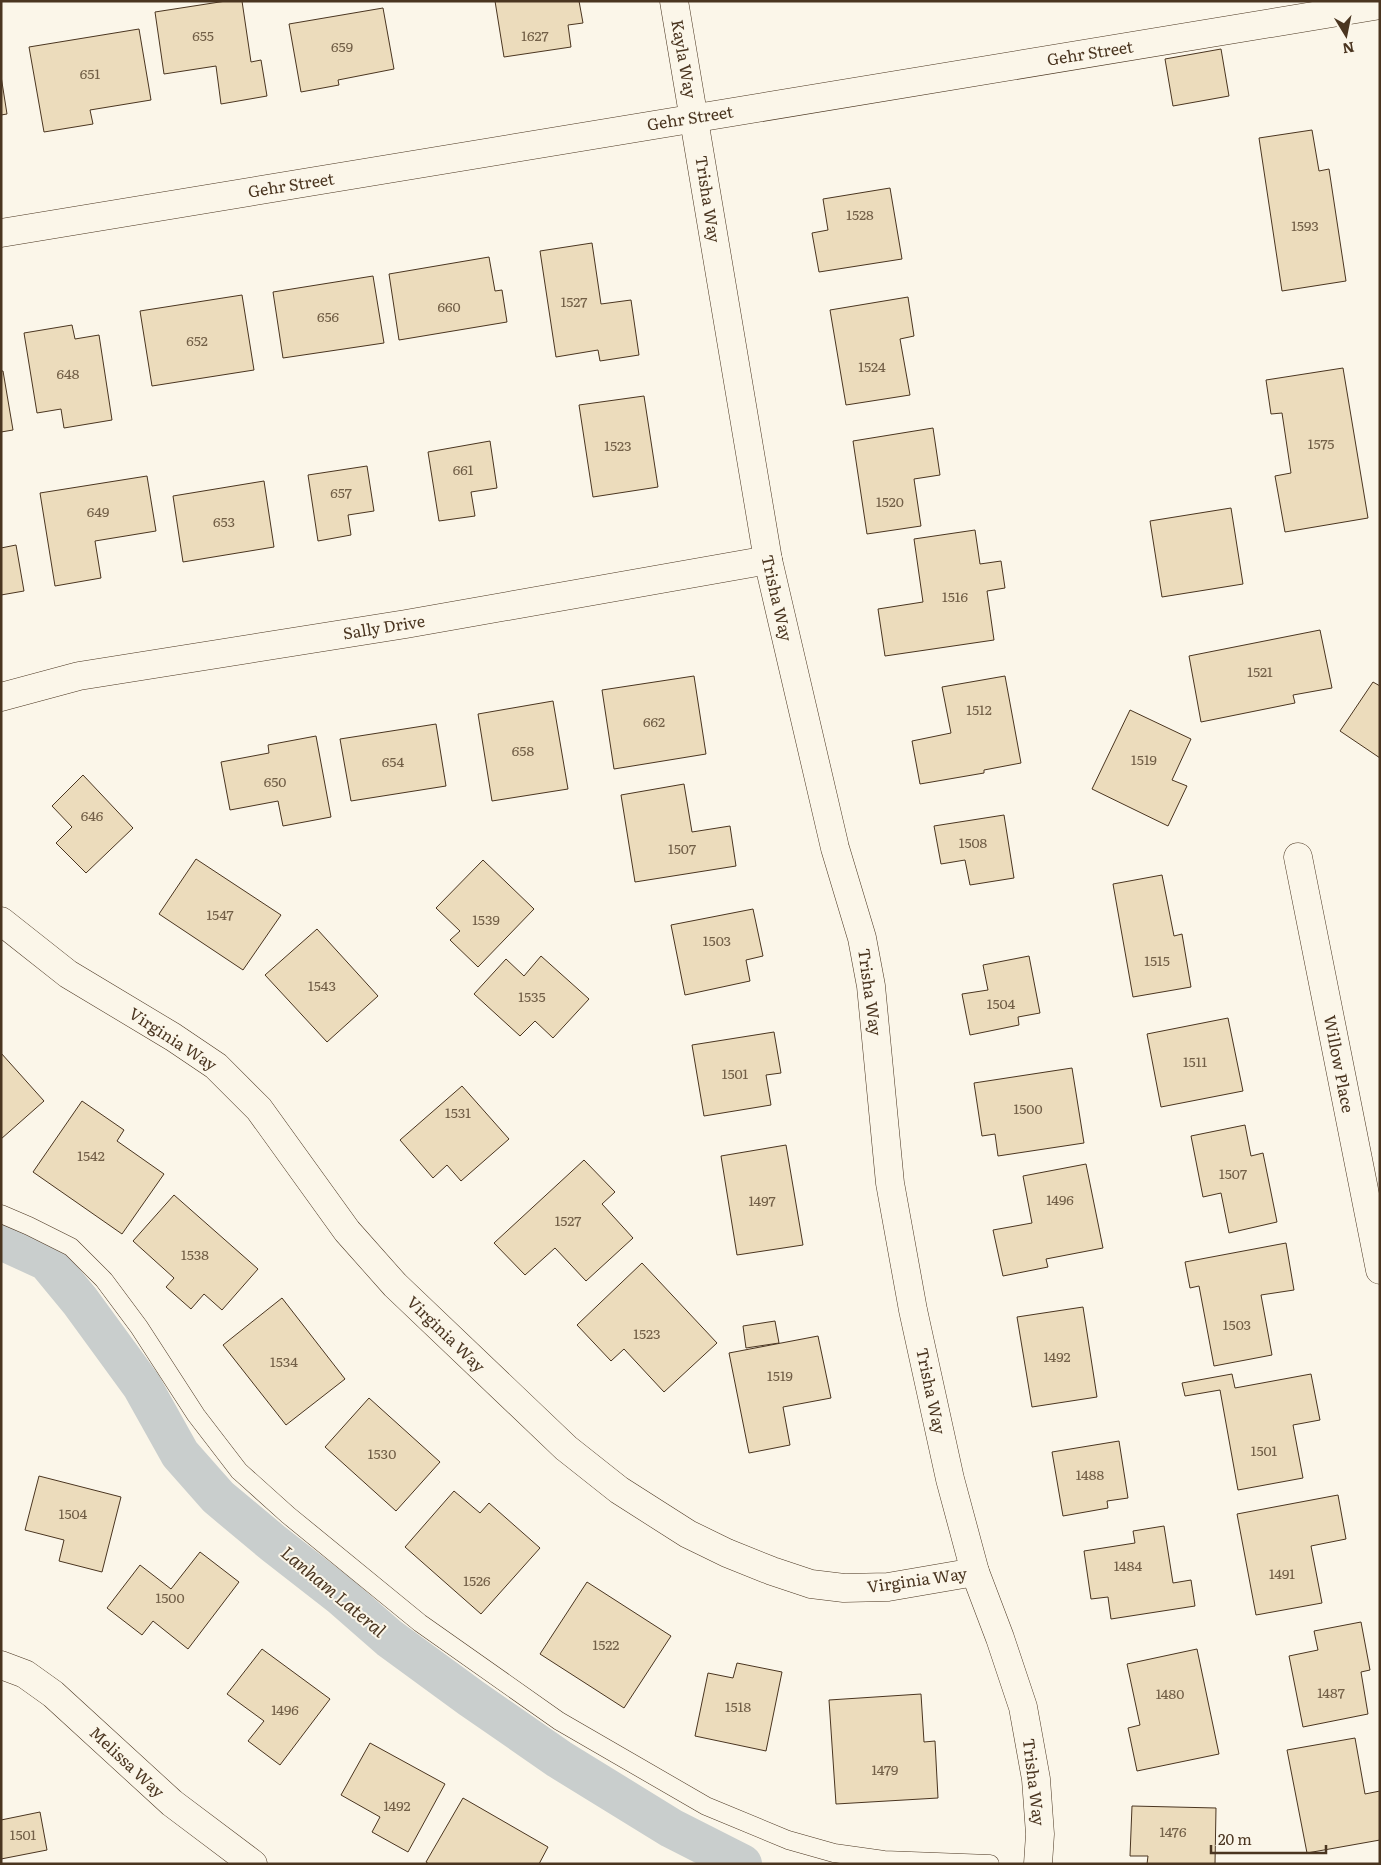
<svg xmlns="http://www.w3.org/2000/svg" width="1381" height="1865" font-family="Literata,serif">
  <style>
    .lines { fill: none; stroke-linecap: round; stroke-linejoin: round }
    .canal { stroke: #c9cecd; stroke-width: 40 }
    .building { fill: #ecdcbc; stroke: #4a3520 }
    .service-casing { stroke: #4a3520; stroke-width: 19 }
    .minor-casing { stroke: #4a3520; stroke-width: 29 }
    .service { stroke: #fbf6e9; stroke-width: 18 }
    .minor { stroke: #fbf6e9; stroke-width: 28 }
    .labels { text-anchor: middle; stroke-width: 4; stroke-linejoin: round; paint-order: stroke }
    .number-label { font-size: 14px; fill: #725f47 }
    .street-label { font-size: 16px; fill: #4a3520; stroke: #fbf6e9 }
    .water-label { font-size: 18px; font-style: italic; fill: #4a3520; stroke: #fbf6e9 }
  </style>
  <rect width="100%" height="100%" fill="#fbf6e9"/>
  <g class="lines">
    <path class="canal" d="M 1,1240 L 47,1261 L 80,1301 L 142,1386 L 180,1454 L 218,1497 L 273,1543 L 341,1596 L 389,1638 L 471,1698 L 559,1759 L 671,1828 L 742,1864"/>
  </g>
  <g class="building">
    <path d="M 226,1 L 242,1 L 251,62 L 261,60 L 267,96 L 221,104 L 216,66 L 164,74 L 155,12 Z"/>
    <path d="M 495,1 L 579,1 L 583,23 L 568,25 L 571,47 L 504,57 Z"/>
    <path d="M 383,8 L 394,69 L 338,80 L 339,85 L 301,92 L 289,24 Z"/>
    <path d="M 139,29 L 151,100 L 90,110 L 93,124 L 44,132 L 29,47 Z"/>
    <path d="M 1221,49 L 1229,96 L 1173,106 L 1165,59 Z"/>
    <path d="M 1,76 L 7,114 L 1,115 Z"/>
    <path d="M 1312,130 L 1319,171 L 1329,169 L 1346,281 L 1282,291 L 1259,138 Z"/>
    <path d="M 890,188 L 902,259 L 819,272 L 812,233 L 828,230 L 823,199 Z"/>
    <path d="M 592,243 L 601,304 L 631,300 L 639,355 L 600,361 L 598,350 L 556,357 L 540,251 Z"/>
    <path d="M 489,257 L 495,291 L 502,290 L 507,322 L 399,340 L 389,274 Z"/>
    <path d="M 373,276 L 384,343 L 283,358 L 273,292 Z"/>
    <path d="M 242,295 L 254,370 L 152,386 L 140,311 Z"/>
    <path d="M 908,297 L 914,336 L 900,339 L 910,395 L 846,405 L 830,310 Z"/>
    <path d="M 72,325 L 75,339 L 99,335 L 112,420 L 64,428 L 61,409 L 37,413 L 24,333 Z"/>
    <path d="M 1343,368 L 1368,518 L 1285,532 L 1275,476 L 1291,473 L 1282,413 L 1271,414 L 1266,380 Z"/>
    <path d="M 1,371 L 3,371 L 13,430 L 1,432 Z"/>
    <path d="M 644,396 L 658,487 L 593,497 L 579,405 Z"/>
    <path d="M 933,428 L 940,475 L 914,479 L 921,526 L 867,534 L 853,441 Z"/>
    <path d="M 490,441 L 497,488 L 471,492 L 475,516 L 439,521 L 428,452 Z"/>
    <path d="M 367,466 L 374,511 L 348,515 L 351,535 L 318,541 L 308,475 Z"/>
    <path d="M 147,476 L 156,531 L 95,541 L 101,578 L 55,586 L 40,493 Z"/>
    <path d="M 264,481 L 274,547 L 183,562 L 173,496 Z"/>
    <path d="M 1231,508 L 1243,584 L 1162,597 L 1150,521 Z"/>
    <path d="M 975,530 L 980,564 L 1001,561 L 1005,588 L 987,591 L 994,640 L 885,656 L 878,609 L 923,602 L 914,539 Z"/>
    <path d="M 16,545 L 24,591 L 1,595 L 1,548 Z"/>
    <path d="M 1320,630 L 1332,688 L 1293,695 L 1295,703 L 1201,722 L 1189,656 Z"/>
    <path d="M 694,676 L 706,754 L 614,769 L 602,690 Z"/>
    <path d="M 1005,676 L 1021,763 L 984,770 L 984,773 L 920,784 L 912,741 L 951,733 L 942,687 Z"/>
    <path d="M 1373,682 L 1380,686 L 1380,758 L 1340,731 Z"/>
    <path d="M 553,701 L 568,789 L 492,801 L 478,714 Z"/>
    <path d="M 1130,710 L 1191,739 L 1172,780 L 1187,786 L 1168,826 L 1092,789 Z"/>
    <path d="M 436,724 L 446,786 L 351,801 L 340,739 Z"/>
    <path d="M 316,736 L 331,817 L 283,826 L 278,801 L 230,810 L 221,762 L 269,753 L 268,745 Z"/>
    <path d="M 83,775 L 133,828 L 86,873 L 56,843 L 72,827 L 52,806 Z"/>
    <path d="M 684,784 L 692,832 L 730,826 L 736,866 L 635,882 L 621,795 Z"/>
    <path d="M 1004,815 L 1014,878 L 970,885 L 965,860 L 941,864 L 934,826 Z"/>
    <path d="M 196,859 L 281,915 L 243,970 L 159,914 Z"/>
    <path d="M 483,860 L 534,909 L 478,967 L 450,940 L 460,931 L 436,908 Z"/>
    <path d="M 1162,875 L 1174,936 L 1182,934 L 1191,987 L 1133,997 L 1113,884 Z"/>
    <path d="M 753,909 L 763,956 L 746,960 L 750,981 L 685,995 L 671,925 Z"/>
    <path d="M 317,929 L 378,996 L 327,1042 L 265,975 Z"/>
    <path d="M 541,956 L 589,999 L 553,1038 L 535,1021 L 520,1036 L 474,994 L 506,959 L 524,976 Z"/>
    <path d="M 1029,956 L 1040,1013 L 1018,1017 L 1019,1025 L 970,1035 L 962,994 L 988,990 L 983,965 Z"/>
    <path d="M 1228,1018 L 1243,1091 L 1161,1107 L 1147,1034 Z"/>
    <path d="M 774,1032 L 781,1073 L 766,1075 L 771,1105 L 704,1116 L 692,1045 Z"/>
    <path d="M 1,1053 L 44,1101 L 1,1139 Z"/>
    <path d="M 1072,1068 L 1084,1143 L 998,1156 L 995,1134 L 982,1136 L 974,1083 Z"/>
    <path d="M 462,1086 L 509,1139 L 461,1181 L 447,1165 L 433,1178 L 400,1140 Z"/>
    <path d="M 82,1101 L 124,1130 L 117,1141 L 164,1174 L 122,1234 L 33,1172 Z"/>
    <path d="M 1245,1125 L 1251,1156 L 1263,1153 L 1277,1222 L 1229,1233 L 1221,1193 L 1203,1197 L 1191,1136 Z"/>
    <path d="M 786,1145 L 803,1245 L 737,1255 L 721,1156 Z"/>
    <path d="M 584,1160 L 615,1192 L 602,1204 L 633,1238 L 586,1281 L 555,1248 L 525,1275 L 494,1243 Z"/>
    <path d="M 1086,1164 L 1103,1248 L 1046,1259 L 1048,1267 L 1003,1276 L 993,1230 L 1032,1223 L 1023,1176 Z"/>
    <path d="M 174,1195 L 258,1269 L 222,1310 L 204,1294 L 191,1309 L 166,1287 L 174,1278 L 133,1241 Z"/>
    <path d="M 1286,1243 L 1294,1290 L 1261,1295 L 1272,1355 L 1214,1366 L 1199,1286 L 1190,1288 L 1185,1262 Z"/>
    <path d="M 642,1263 L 717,1343 L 664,1392 L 624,1349 L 611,1361 L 577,1325 Z"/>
    <path d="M 282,1298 L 345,1379 L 286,1425 L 223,1345 Z"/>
    <path d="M 1083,1307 L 1097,1397 L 1032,1407 L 1017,1317 Z"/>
    <path d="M 775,1321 L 779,1343 L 746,1348 L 743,1326 Z"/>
    <path d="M 818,1336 L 831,1398 L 783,1407 L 790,1445 L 749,1453 L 729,1353 Z"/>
    <path d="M 1232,1374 L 1235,1388 L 1311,1374 L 1320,1420 L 1293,1425 L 1303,1478 L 1238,1490 L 1220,1390 L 1185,1396 L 1182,1383 Z"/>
    <path d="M 369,1398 L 440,1462 L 396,1511 L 325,1447 Z"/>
    <path d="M 1119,1441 L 1128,1498 L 1107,1501 L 1108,1508 L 1063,1516 L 1052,1452 Z"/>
    <path d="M 39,1476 L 121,1497 L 102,1572 L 59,1561 L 64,1540 L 25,1530 Z"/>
    <path d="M 454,1491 L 480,1513 L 489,1503 L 540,1548 L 481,1614 L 405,1547 Z"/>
    <path d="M 1338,1495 L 1346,1539 L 1311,1546 L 1322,1603 L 1256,1615 L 1237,1514 Z"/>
    <path d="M 1164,1526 L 1173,1583 L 1191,1580 L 1195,1606 L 1111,1619 L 1108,1597 L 1091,1599 L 1084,1551 L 1135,1543 L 1133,1531 Z"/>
    <path d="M 200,1552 L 239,1582 L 188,1649 L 153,1621 L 142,1635 L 107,1608 L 140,1565 L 171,1589 Z"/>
    <path d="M 587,1582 L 671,1636 L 624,1708 L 540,1654 Z"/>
    <path d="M 1361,1622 L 1370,1670 L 1361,1672 L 1368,1714 L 1303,1727 L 1289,1656 L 1318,1650 L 1314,1631 Z"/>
    <path d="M 262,1649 L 330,1699 L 280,1765 L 248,1741 L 264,1721 L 227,1694 Z"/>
    <path d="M 1197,1649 L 1219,1754 L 1137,1771 L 1128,1728 L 1140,1725 L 1127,1664 Z"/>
    <path d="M 737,1663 L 782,1672 L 766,1751 L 695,1736 L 708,1673 L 733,1678 Z"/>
    <path d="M 921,1694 L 924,1742 L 935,1741 L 938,1798 L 836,1804 L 829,1700 Z"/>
    <path d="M 1355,1738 L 1365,1794 L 1380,1791 L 1380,1840 L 1307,1853 L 1287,1750 Z"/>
    <path d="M 370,1743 L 445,1784 L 408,1852 L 372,1832 L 380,1817 L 341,1795 Z"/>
    <path d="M 463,1798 L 548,1847 L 539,1864 L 429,1864 L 426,1862 Z"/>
    <path d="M 1132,1806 L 1216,1808 L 1215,1864 L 1147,1864 L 1148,1856 L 1130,1856 Z"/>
    <path d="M 40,1812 L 47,1850 L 1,1859 L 1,1820 Z"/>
  </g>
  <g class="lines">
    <g class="service-casing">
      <path id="service" d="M 1,1214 L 29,1226 L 71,1247 L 104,1280 L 139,1327 L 196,1415 L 239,1471 L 288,1515 L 420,1623 L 559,1721 L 706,1806 L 788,1840 L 834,1853 L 884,1860 L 990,1864"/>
    </g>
    <g class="minor-casing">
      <g id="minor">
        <path d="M 674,1 L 768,560 L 835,848 L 862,938 L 871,986 L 890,1183 L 913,1310 L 950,1479 L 975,1572 L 1000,1638 L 1023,1707 L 1036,1779 L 1040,1834 L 1038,1864"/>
        <path d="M 1,233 L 1380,5"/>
        <path d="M 1,697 L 79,676 L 406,624 L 768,560"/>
        <path d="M 1298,857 L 1380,1270"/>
        <path d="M 1,921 L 68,974 L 173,1037 L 216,1066 L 259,1109 L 347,1231 L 395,1285 L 566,1448 L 619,1490 L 688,1534 L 727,1553 L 772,1571 L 811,1584 L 844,1588 L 888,1587 L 975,1572"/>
        <path d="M 1,1665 L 25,1674 L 53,1694 L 172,1803 L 253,1864"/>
      </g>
    </g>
    <use href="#service" class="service"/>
    <use href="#minor" class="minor"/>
  </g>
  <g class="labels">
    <g class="number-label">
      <text x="203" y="41">655</text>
      <text x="535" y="41">1627</text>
      <text x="342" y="52">659</text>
      <text x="90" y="79">651</text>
      <text x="860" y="220">1528</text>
      <text x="1305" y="231">1593</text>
      <text x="574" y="307">1527</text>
      <text x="449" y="312">660</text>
      <text x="328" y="322">656</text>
      <text x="197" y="346">652</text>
      <text x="872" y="372">1524</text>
      <text x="68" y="379">648</text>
      <text x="1321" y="449">1575</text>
      <text x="618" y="451">1523</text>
      <text x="463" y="475">661</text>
      <text x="341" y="498">657</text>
      <text x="890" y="507">1520</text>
      <text x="98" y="517">649</text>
      <text x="224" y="527">653</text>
      <text x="955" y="602">1516</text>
      <text x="1260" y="677">1521</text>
      <text x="979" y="715">1512</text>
      <text x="654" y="727">662</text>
      <text x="523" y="756">658</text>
      <text x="1144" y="765">1519</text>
      <text x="393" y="767">654</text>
      <text x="275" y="787">650</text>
      <text x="92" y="821">646</text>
      <text x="973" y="848">1508</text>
      <text x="682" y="854">1507</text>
      <text x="220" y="920">1547</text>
      <text x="486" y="925">1539</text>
      <text x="717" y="946">1503</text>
      <text x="1157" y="966">1515</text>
      <text x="322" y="991">1543</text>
      <text x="532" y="1002">1535</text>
      <text x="1001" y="1009">1504</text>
      <text x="1195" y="1067">1511</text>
      <text x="735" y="1079">1501</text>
      <text x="1028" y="1114">1500</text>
      <text x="458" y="1118">1531</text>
      <text x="91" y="1161">1542</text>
      <text x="1233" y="1179">1507</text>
      <text x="1060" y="1205">1496</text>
      <text x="762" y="1206">1497</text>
      <text x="568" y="1226">1527</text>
      <text x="195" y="1260">1538</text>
      <text x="1237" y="1330">1503</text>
      <text x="647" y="1339">1523</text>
      <text x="1057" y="1362">1492</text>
      <text x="284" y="1367">1534</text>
      <text x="780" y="1381">1519</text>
      <text x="1264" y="1456">1501</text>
      <text x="382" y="1459">1530</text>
      <text x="1090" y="1480">1488</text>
      <text x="73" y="1519">1504</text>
      <text x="1128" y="1571">1484</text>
      <text x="1282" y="1579">1491</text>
      <text x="477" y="1586">1526</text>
      <text x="170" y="1603">1500</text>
      <text x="606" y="1650">1522</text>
      <text x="1331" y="1698">1487</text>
      <text x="1170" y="1699">1480</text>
      <text x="738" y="1712">1518</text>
      <text x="285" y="1715">1496</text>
      <text x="885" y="1775">1479</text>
      <text x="397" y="1811">1492</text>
      <text x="1173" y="1837">1476</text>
      <text x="23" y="1840">1501</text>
    </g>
    <g class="street-label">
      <text transform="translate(1090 53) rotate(-9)" y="6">Gehr Street</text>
      <text transform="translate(684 59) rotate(80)" y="6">Kayla Way</text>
      <text transform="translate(690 118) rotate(-9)" y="6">Gehr Street</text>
      <text transform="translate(291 185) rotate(-9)" y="6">Gehr Street</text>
      <text transform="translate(708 199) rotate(81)" y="6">Trisha Way</text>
      <text transform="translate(777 598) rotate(77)" y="6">Trisha Way</text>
      <text transform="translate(384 627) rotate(-9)" y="6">Sally Drive</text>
      <text transform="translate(870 992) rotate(82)" y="6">Trisha Way</text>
      <text transform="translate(173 1039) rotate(33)" y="6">Virginia Way</text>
      <text transform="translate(1339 1064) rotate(79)" y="6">Willow Place</text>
      <text transform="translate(446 1334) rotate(44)" y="6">Virginia Way</text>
      <text transform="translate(931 1391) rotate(78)" y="6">Trisha Way</text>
      <text transform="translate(917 1580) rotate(-8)" y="6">Virginia Way</text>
      <text transform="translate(127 1762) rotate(43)" y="6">Melissa Way</text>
      <text transform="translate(1034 1782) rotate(83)" y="6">Trisha Way</text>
    </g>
    <g class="water-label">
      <text transform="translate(333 1592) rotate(40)" y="6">Lanham Lateral</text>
    </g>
  </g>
  <rect width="1381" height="1865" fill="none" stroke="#4a3520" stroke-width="5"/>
  <g transform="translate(1346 35) rotate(170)" stroke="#fbf6e9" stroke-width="4" paint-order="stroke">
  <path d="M0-4L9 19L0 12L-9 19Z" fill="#4a3520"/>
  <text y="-8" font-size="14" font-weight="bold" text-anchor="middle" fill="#4a3520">N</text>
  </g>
  <path d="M1211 1845v8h115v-8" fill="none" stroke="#4a3520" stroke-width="2.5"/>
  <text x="1218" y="1845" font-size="15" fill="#4a3520" stroke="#fbf6e9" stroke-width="4" paint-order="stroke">20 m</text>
</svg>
